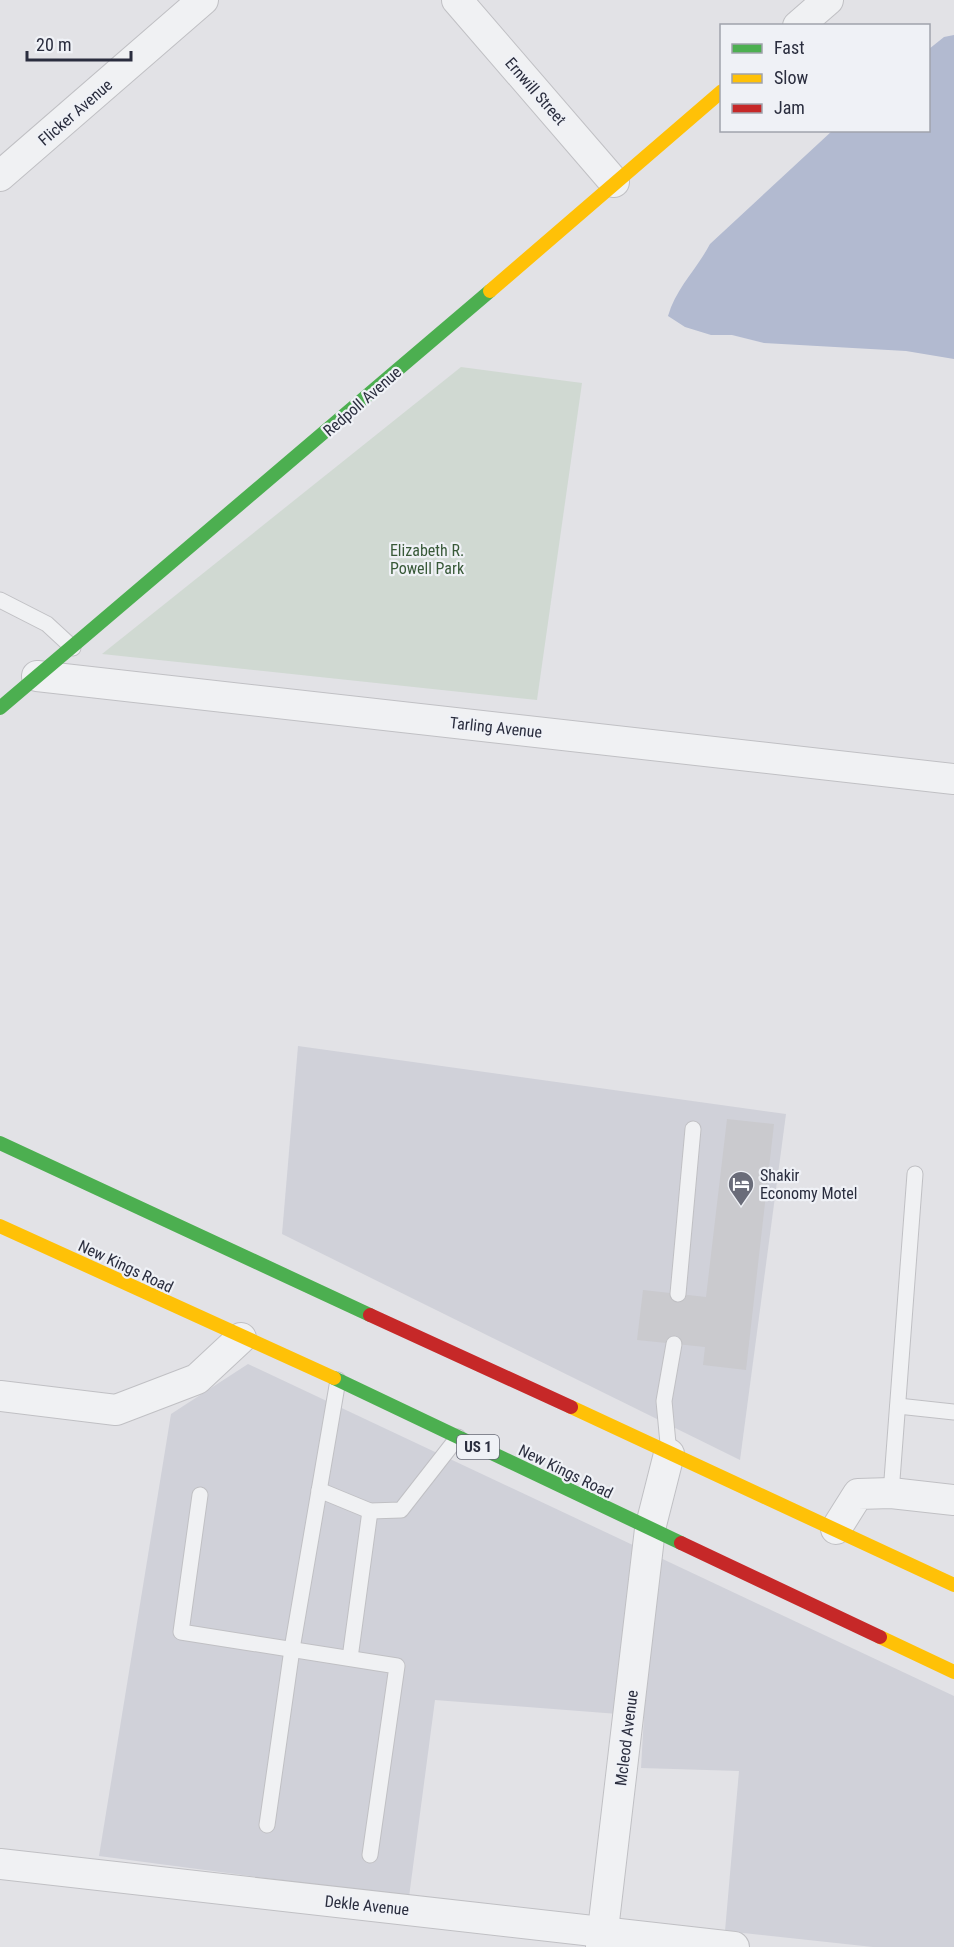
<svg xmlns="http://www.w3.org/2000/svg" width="954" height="1947" font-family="'Roboto Condensed',sans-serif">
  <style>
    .built { fill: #d0d1d9 }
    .green { fill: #d0d9d2 }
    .water { fill: #b2bad0 }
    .building { fill: #cacace }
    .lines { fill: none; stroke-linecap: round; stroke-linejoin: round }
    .lane-casing { stroke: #c0c0c4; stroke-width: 17 }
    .street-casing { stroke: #c0c0c4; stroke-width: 32 }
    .lane { stroke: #f0f1f3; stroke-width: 15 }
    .street { stroke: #f0f1f3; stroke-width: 30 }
    .fast { stroke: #4caf50; stroke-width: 14 }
    .slow { stroke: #ffc107; stroke-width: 14 }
    .jam { stroke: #c62828; stroke-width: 14 }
    .labels { text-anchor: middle; stroke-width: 4.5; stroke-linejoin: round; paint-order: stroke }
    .shield { fill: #eff1f6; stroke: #656875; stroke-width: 1.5 }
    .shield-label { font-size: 15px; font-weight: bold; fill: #2a2d3e }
    .street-label { font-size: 16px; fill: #2a2d3e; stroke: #eff1f6 }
    .park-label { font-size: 16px; fill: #385938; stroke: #eff1f6 }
    .poi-label { font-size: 16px; fill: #2a2d3e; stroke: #eff1f6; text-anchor: start }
  </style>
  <rect width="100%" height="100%" fill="#e2e2e6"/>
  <g class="built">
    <path d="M 298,1046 L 786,1114 L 740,1460 L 282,1234 Z"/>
    <path d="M 248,1364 L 954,1696 L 954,1947 L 873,1947 L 725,1931 L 739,1771 L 641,1768 L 644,1716 L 435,1700 L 409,1897 L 99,1856 L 171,1414 Z"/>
  </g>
  <path class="green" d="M 461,367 L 582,383 L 537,700 L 102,654 Z"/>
  <path class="water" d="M 954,35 L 954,359 L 906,351 L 764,343 L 732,335 L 711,335 L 685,327 L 668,316 C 676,288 697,269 710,244 L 832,131 L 928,130 L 929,49 L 944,37 Z"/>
  <path class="building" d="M 727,1119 L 774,1124 L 746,1370 L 703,1365 L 705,1347 L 637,1340 L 643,1290 L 706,1297 Z"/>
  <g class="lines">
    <g class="lane-casing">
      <g id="lane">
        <path d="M 0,600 L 47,624 L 73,648"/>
        <path d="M 678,1294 L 693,1129"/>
        <path d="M 898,1406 L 954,1412"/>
        <path d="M 669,1454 L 664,1401 L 674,1344"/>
        <path d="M 319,1490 L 370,1511 L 401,1510 L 458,1437"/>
        <path d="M 891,1493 L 915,1174"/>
        <path d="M 200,1495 L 181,1632 L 397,1666 L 370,1855"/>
        <path d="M 350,1658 L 370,1511"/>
        <path d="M 267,1825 L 292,1649 L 338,1380"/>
      </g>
    </g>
    <g class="street-casing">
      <g id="street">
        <path d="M 457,0 L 614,182"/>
        <path d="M 798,26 L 828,0"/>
        <path d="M 0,176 L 203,0"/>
        <path d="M 37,676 L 954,779"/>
        <path d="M 0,1396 L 116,1410 L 197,1379 L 241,1338"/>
        <path d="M 836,1529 L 858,1494 L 891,1493 L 954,1500"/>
        <path d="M 0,1864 L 734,1947"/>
        <path d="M 601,1947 L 650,1529 L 669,1454"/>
      </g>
    </g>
    <use href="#lane" class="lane"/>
    <use href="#street" class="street"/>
    <g class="fast">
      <path d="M 0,708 L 490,291"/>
      <path d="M 0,1143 L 370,1315"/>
      <path d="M 334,1378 L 681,1543"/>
    </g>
    <g class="slow">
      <path d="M 490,291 L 722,91"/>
      <path d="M 0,1226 L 334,1378"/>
      <path d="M 571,1407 L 954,1585"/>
      <path d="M 880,1637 L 954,1672"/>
    </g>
    <g class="jam">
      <path d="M 370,1315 L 571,1407"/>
      <path d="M 681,1543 L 880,1637"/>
    </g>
  </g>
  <defs>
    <g id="hotel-pin" transform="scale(1.35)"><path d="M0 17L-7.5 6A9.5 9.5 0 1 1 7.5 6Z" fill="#6a6c79" stroke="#eff1f6"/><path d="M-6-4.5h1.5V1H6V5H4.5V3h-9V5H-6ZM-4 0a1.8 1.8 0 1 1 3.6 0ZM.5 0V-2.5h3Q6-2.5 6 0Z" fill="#fff"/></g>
  </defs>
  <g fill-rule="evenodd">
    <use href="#hotel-pin" x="741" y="1184"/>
  </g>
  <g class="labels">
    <rect class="shield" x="457" y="1435" width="42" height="24" rx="4.5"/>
    <g class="shield-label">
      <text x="478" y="1452">US 1</text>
    </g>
    <g class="street-label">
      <text transform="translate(536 91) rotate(49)" y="6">Ernwill Street</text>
      <text transform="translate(75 112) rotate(-41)" y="6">Flicker Avenue</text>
      <text transform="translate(362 401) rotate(-41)" y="6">Redpoll Avenue</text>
      <text transform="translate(496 727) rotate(6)" y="6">Tarling Avenue</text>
      <text transform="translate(126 1266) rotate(25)" y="6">New Kings Road</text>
      <text transform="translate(566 1471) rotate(26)" y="6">New Kings Road</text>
      <text transform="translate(626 1738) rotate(-83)" y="6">Mcleod Avenue</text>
      <text transform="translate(367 1905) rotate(6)" y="6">Dekle Avenue</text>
    </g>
    <g class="park-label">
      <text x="427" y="556">Elizabeth R.<tspan x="427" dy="18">Powell Park</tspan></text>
    </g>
    <g class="poi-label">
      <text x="760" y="1181">Shakir<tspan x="760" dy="18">Economy Motel</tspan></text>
    </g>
  </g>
  <rect x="720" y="24" width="210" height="108" fill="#eff1f6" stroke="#a0a3ac" stroke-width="1.5"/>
  <rect x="732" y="44" width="30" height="9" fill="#4caf50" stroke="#a0a3ac" stroke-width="1.5"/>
  <text x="774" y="54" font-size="18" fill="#2a2d3e">Fast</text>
  <rect x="732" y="74" width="30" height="9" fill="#ffc107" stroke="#a0a3ac" stroke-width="1.5"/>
  <text x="774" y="84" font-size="18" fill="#2a2d3e">Slow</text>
  <rect x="732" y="104" width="30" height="9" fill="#c62828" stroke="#a0a3ac" stroke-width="1.5"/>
  <text x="774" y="114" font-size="18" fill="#2a2d3e">Jam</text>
  <path d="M27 51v9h104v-9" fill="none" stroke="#2a2d3e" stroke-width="3"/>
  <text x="36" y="51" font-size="18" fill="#2a2d3e" stroke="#eff1f6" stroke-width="4.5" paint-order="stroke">20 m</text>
</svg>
